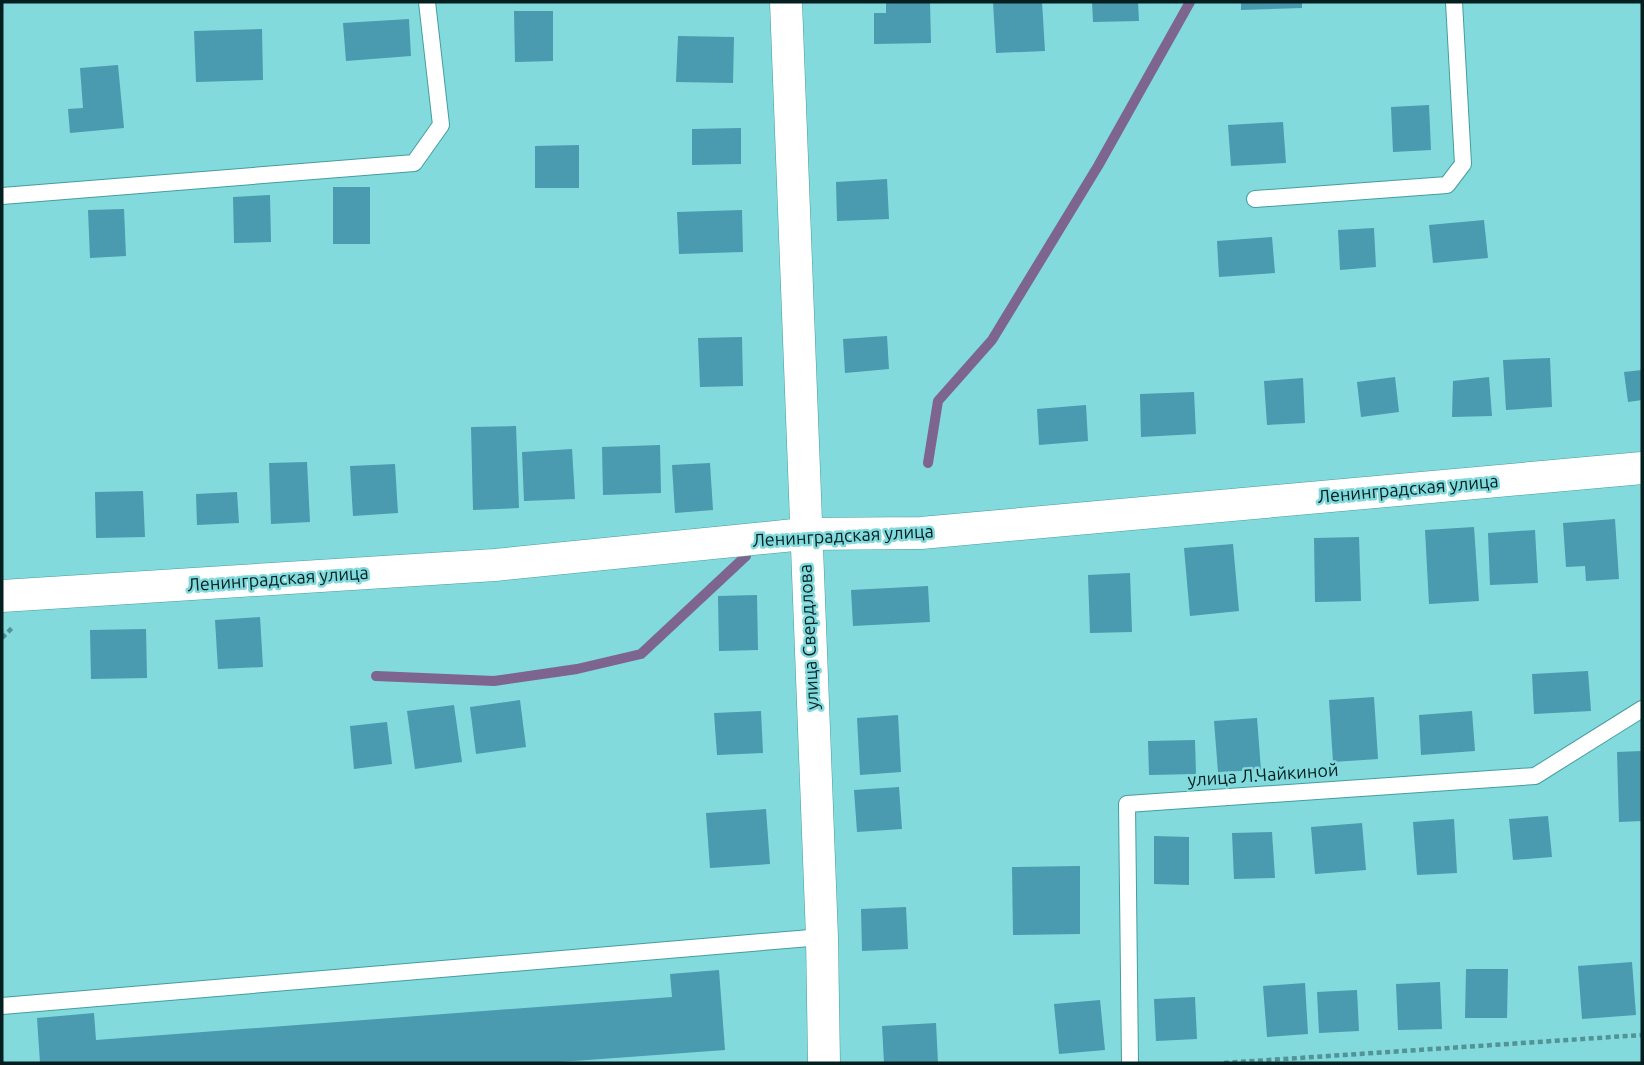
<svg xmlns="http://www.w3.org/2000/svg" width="1644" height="1065" font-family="Ubuntu,sans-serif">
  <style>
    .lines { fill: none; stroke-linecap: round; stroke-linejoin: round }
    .stream { stroke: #7d658f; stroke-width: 10 }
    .building { fill: #4a9ab0 }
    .service-casing { stroke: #449da0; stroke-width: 18 }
    .minor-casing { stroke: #449da0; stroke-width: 33 }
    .path { stroke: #529395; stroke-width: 4.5; stroke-dasharray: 5 3.5; stroke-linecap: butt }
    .service { stroke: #fff; stroke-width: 16 }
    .minor { stroke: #fff; stroke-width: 32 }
    .labels { text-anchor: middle; stroke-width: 5; stroke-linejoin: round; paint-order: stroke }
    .street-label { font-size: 18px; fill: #031f20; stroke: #82dadc }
  </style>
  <rect width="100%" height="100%" fill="#82dadc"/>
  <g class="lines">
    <g class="stream">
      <path d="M 928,463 L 938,401 L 992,340 L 1098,166 L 1190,2"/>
      <path d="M 376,676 L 494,681 L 577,669 L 641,654 L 746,556"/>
    </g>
  </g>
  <g class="building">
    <path d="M 886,2 L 930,2 L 931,43 L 874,44 L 874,13 L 886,13 Z"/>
    <path d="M 993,2 L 1042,2 L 1045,51 L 996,53 Z"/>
    <path d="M 1092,2 L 1138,2 L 1139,21 L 1093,22 Z"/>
    <path d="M 1241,2 L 1302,2 L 1302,8 L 1241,10 Z"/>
    <path d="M 514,11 L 553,11 L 553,61 L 515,62 Z"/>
    <path d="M 409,19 L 411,56 L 346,61 L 343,23 Z"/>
    <path d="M 262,29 L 263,80 L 196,82 L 194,31 Z"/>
    <path d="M 678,36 L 734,37 L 733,83 L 676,82 Z"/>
    <path d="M 118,65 L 124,128 L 70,133 L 68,109 L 83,108 L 80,68 Z"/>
    <path d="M 1429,105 L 1431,150 L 1393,152 L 1391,107 Z"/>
    <path d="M 1283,122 L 1286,163 L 1231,166 L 1228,125 Z"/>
    <path d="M 741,128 L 741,164 L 692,165 L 692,129 Z"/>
    <path d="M 579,145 L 579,188 L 535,188 L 535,146 Z"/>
    <path d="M 887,179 L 889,219 L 837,221 L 836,182 Z"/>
    <rect x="333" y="187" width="37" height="57"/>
    <path d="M 270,195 L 271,242 L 234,243 L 233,197 Z"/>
    <path d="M 124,209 L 126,256 L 90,258 L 88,210 Z"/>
    <path d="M 742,210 L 743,252 L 679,254 L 677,212 Z"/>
    <path d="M 1484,220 L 1488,258 L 1433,263 L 1429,225 Z"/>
    <path d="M 1374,228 L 1376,267 L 1340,270 L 1338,230 Z"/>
    <path d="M 1272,237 L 1275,273 L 1219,277 L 1217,241 Z"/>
    <path d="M 887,336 L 889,369 L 845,373 L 843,339 Z"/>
    <path d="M 742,337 L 743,386 L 700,387 L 698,338 Z"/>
    <path d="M 1550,358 L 1552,407 L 1506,410 L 1503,360 Z"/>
    <path d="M 1642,370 L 1642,400 L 1628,402 L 1624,372 Z"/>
    <path d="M 1395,377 L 1399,412 L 1361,417 L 1357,382 Z"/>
    <path d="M 1489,377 L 1492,416 L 1452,417 L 1453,381 Z"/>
    <path d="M 1303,378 L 1305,423 L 1267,425 L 1264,381 Z"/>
    <path d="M 1194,392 L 1196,434 L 1141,437 L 1140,394 Z"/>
    <path d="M 1086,405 L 1088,441 L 1039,445 L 1037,409 Z"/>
    <path d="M 516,426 L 519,508 L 473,510 L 471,427 Z"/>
    <path d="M 660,445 L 661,493 L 603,495 L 602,447 Z"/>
    <path d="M 572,449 L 575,499 L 524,501 L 522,452 Z"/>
    <path d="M 307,462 L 310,522 L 271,524 L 269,463 Z"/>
    <path d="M 710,463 L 713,510 L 675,513 L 672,465 Z"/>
    <path d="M 395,464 L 398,513 L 353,516 L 350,466 Z"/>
    <path d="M 143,491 L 145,537 L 96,538 L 95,492 Z"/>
    <path d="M 237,492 L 239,523 L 197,525 L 196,494 Z"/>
    <path d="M 1615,519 L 1619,579 L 1586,581 L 1585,566 L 1566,567 L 1563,523 Z"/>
    <path d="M 1474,527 L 1479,601 L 1429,604 L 1425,530 Z"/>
    <path d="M 1535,530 L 1538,583 L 1490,585 L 1488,533 Z"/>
    <path d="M 1359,537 L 1361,601 L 1315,602 L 1314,538 Z"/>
    <path d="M 1233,544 L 1239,611 L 1190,616 L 1184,548 Z"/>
    <path d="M 1130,573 L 1132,632 L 1090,633 L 1088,575 Z"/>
    <path d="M 928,586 L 930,622 L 853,626 L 851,590 Z"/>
    <path d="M 757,595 L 758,650 L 719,651 L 718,596 Z"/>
    <path d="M 260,617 L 263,667 L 218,669 L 215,620 Z"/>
    <path d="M 146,629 L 147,678 L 91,679 L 90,630 Z"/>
    <path d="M 1588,671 L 1591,711 L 1534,714 L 1532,674 Z"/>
    <path d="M 1374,697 L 1378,759 L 1333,762 L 1329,700 Z"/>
    <path d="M 520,700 L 526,747 L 476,754 L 470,707 Z"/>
    <path d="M 454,705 L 462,762 L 415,769 L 407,711 Z"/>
    <path d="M 761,711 L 763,753 L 717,755 L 714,713 Z"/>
    <path d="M 1472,711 L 1475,751 L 1421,755 L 1419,715 Z"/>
    <path d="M 898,715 L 901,772 L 860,775 L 857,718 Z"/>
    <path d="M 1257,718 L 1261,770 L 1218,772 L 1214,721 Z"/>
    <path d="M 387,722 L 392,764 L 354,769 L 350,726 Z"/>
    <path d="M 1195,740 L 1196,774 L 1149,775 L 1148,741 Z"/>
    <path d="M 1642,751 L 1642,821 L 1619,822 L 1617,752 Z"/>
    <path d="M 899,787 L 902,829 L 857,832 L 854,790 Z"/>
    <path d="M 766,809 L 770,864 L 710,868 L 706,813 Z"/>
    <path d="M 1548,816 L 1552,857 L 1513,860 L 1509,819 Z"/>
    <path d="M 1454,819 L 1457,873 L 1417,875 L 1413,822 Z"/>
    <path d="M 1362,823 L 1366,870 L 1315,874 L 1311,827 Z"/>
    <path d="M 1272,832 L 1275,878 L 1234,879 L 1232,833 Z"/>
    <path d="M 1154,836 L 1189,837 L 1189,885 L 1154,884 Z"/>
    <path d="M 1080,866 L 1080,934 L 1013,935 L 1012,867 Z"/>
    <path d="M 906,907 L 908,949 L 862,951 L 861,909 Z"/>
    <path d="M 1632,962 L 1636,1015 L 1582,1019 L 1578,966 Z"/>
    <path d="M 1466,969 L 1508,969 L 1507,1018 L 1465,1018 Z"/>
    <path d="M 719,970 L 725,1050 L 546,1063 L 40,1063 L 37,1018 L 94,1013 L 96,1040 L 672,997 L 670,974 Z"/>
    <path d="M 1440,982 L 1442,1029 L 1398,1030 L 1396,984 Z"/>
    <path d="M 1305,983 L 1308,1034 L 1267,1037 L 1263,986 Z"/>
    <path d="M 1357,990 L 1359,1031 L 1319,1033 L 1317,992 Z"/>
    <path d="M 1195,997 L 1197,1039 L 1156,1041 L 1154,999 Z"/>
    <path d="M 1100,1000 L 1105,1050 L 1059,1054 L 1054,1004 Z"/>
    <path d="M 936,1023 L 938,1063 L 884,1063 L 882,1026 Z"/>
  </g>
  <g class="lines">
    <g class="service-casing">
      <g id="service">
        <path d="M 2,196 L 414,163 L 441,125 L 427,2"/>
        <path d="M 1255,199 L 1447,185 L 1463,164 L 1454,2"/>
        <path d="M 2,1006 L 822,937"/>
        <path d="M 1130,1063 L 1127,804 L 1535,776 L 1642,709"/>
      </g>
    </g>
    <g class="minor-casing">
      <g id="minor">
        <path d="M 786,2 L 822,937 L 824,1063"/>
        <path d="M 2,596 L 495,565 L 804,534 L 921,533 L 1642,468"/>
      </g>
    </g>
    <g class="path">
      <path d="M 2,638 L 14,626"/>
      <path d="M 1224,1063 L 1642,1035"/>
    </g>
    <use href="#service" class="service"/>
    <use href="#minor" class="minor"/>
  </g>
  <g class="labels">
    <g class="street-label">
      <text transform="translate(1408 489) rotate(-5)" y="6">Ленинградская улица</text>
      <text transform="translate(843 536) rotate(-3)" y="6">Ленинградская улица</text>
      <text transform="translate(278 579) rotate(-4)" y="6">Ленинградская улица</text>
      <text transform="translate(809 637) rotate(-93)" y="6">улица Свердлова</text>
      <text transform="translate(1263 775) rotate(-4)" y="6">улица Л.Чайкиной</text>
    </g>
  </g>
  <rect width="1644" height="1065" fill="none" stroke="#031f20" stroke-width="7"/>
</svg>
